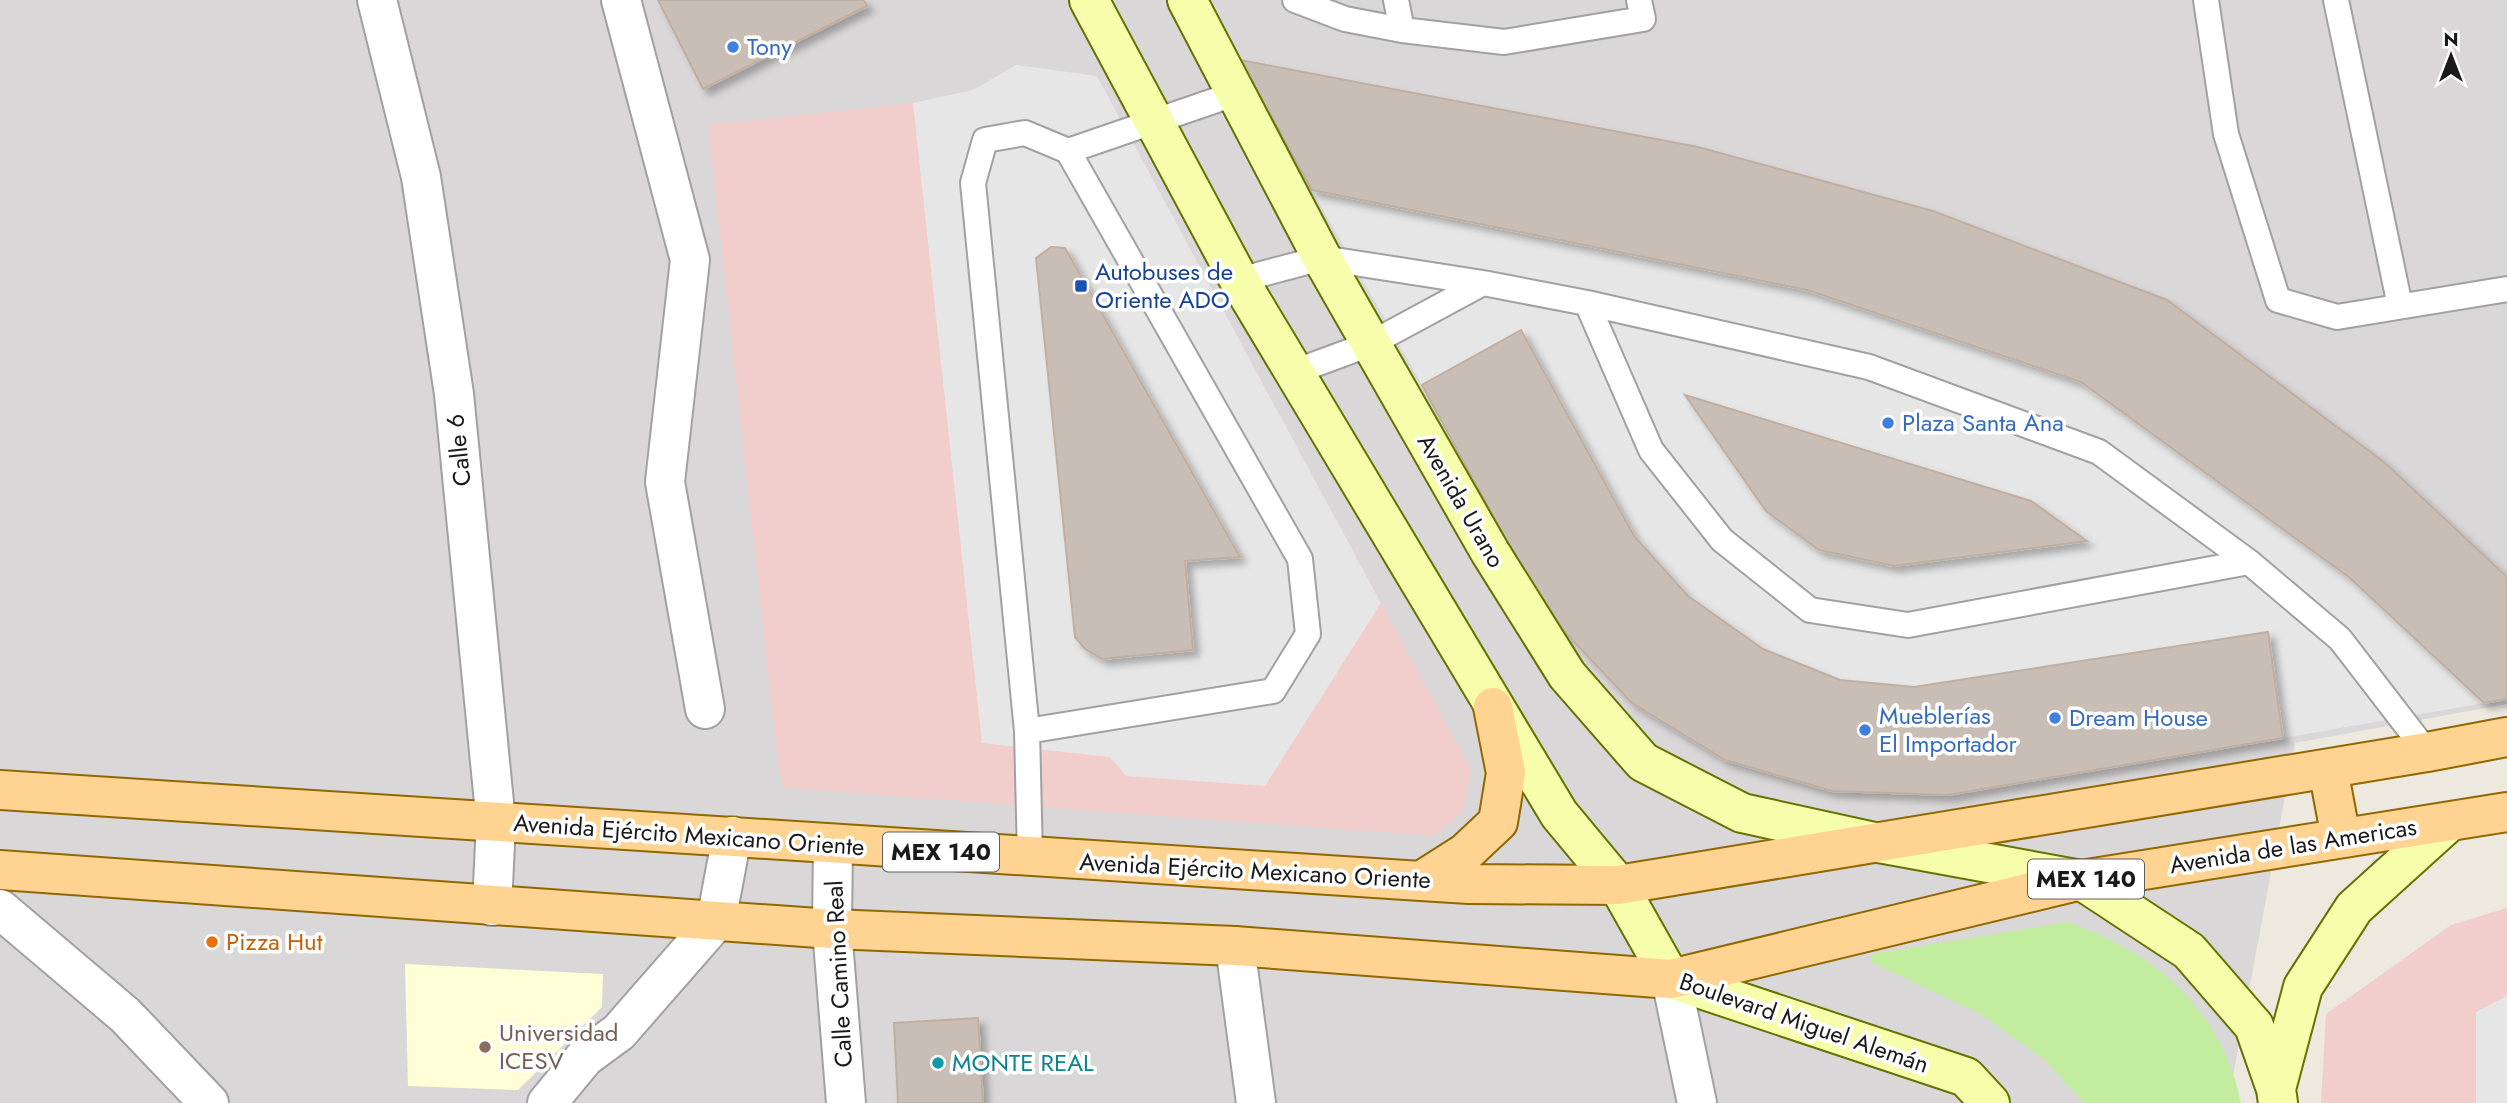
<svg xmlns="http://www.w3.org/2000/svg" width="2507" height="1103" font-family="Jost,sans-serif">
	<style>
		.residential { fill: #d9d7d7 }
		.commercial { fill: #f1cecb }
		.education { fill: #fdffd6 }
		.grass { fill: #c2ed9f }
		.parking { fill: #e6e6e6; fill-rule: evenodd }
		.building { fill: #c9beb5; stroke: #c0afa0; stroke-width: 2; filter: url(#shadow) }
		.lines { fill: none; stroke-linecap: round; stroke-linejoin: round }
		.service-casing { stroke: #a1a1a1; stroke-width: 28 }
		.minor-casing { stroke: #a1a1a1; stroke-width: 42 }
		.tertiary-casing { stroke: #a1a1a1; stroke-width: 42 }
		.secondary-casing { stroke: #627300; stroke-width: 42 }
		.primary-casing { stroke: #916700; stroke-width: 42 }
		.service { stroke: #fff; stroke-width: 24 }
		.minor { stroke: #fff; stroke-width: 38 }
		.tertiary { stroke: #fff; stroke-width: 38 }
		.secondary { stroke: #f6feac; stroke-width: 38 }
		.primary { stroke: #ffd492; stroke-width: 38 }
		.shop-dot { fill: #3f7fe0; stroke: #fff; stroke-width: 2.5 }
		.transit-dot { fill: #1a4fb4; stroke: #fff; stroke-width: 2.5 }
		.food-dot { fill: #e8710a; stroke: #fff; stroke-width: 2.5 }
		.education-dot { fill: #8d6e63; stroke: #fff; stroke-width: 2.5 }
		.culture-dot { fill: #0f9aa8; stroke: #fff; stroke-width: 2.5 }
		.labels { text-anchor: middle; stroke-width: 7; stroke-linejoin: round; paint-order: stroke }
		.shield { fill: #fff; stroke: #5f5f5f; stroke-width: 2 }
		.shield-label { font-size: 23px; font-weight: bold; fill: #1a1a1a }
		.shop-label { font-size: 24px; fill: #366cbe; stroke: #fff; text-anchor: start }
		.transit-label { font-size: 24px; fill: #164399; stroke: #fff; text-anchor: start }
		.street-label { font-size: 24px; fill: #1a1a1a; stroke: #fff }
		.food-label { font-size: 24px; fill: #c56008; stroke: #fff; text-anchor: start }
		.education-label { font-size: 24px; fill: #785e54; stroke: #fff; text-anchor: start }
		.culture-label { font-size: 24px; fill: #0d838f; stroke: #fff; text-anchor: start }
	</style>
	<defs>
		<filter id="shadow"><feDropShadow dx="6" dy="6" stdDeviation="3.5" flood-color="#0004"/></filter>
	</defs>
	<rect width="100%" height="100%" fill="#ede9df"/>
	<path class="residential" d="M0 0H2507V704L2295 743 2228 1103H0Z"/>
	<path class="commercial" d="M1016 65 1097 76 1471 770 1463 811 1434 836 784 788 778 765 708 125 913 103 973 90Z
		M2507 908V1103H2321L2326 1014 2451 925Z"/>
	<path class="education" d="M405 964 603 974 602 1007 518 1090 408 1086Z"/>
	<path class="grass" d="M2067 922C2154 952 2222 1009 2241 1103H2084L2045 1060 1981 1014 1872 963V954Z"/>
	<path class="parking" d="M1016 65 1097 76 1381 603 1265 786 1126 776 1110 757 982 743 913 103 973 90ZM1051 247 1065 248 1240 556 1185 561 1193 650 1102 659 1086 649 1076 637 1036 258Z
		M1312 190 1807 290 2081 382 2350 578 2484 703 2283 738 2268 632 1914 687 1840 680 1763 649 1688 596 1634 536 1521 330 1422 385ZM1686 396 2031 501 2086 541 1894 566 1819 550Z
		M2507 996V1103H2476V1012Z"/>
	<path class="building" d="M658 0H864L867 6 703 89Z
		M1240 60 1698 147 1933 211 2167 300 2384 462 2507 577V699L2484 703 2350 578 2081 382 1807 290 1312 190Z
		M1051 247 1065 248 1240 557 1185 561 1193 650 1102 659 1085 649 1075 637 1036 258Z
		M1521 330 1634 536 1688 596 1763 649 1840 680 1914 687 2268 632 2283 738 1948 795 1832 791 1725 760 1632 703 1544 610 1422 385Z
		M1685 395 2031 501 2087 541 1894 566 1819 550 1766 511Z
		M978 1018 983 1103H898L894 1023Z"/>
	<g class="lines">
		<g class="service-casing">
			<path id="service" d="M1295 0 1345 19 1402 30 1504 42 1643 19 1639 0
				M1396 0 1402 30
				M2206 0 2226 134 2278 300 2337 317 2507 289
				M2336 0 2400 306
				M1068 151 1237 93
				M1239 280 1322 258 1483 283 1587 303 1869 367 2099 452 2249 562 2340 639 2427 752
				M1587 303 1651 450 1722 540 1810 610 1908 625 2249 562
				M1294 372 1370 344 1483 283
				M1027 731 1273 691 1308 634 1300 559 1068 151 1025 133 985 140 973 183 1027 731 1030 858"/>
		</g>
		<g class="minor-casing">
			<path id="minor" d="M377 0 421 177 454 394 496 823 492 906
				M621 0 690 260 665 482 705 709
				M833 844 832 929 846 1103
				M0 909 125 1015 209 1103
				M1235 946 1256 1103
				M547 1103 585 1057 619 1032 716 921 732 836"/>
		</g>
		<g class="tertiary-casing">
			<path id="tertiary" d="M1671 979 1697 1103"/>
		</g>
		<g class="secondary-casing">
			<path id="secondary" d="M1089 0 1239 280 1559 814 1618 885 1671 979 1966 1077 1990 1103
				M1187 0 1322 258 1490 552 1567 675 1643 762 1742 813 1879 843 2081 880 2189 951 2254 1026 2276 1089 2278 1103
				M2276 1089 2303 987 2354 908 2449 822"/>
		</g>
		<g class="primary-casing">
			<path id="primary" d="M2328 769 2341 838
				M0 790 1421 881 1469 884 1618 885 2427 752 2507 737
				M0 870 832 929 1235 946 1671 979 2081 880 2507 812
				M1421 881 1465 853 1498 822 1506 773 1493 707"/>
		</g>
		<use href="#service" class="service"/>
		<use href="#minor" class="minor"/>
		<use href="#tertiary" class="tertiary"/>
		<use href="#secondary" class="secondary"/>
		<use href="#primary" class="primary"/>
	</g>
	<g class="shop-dot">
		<circle cx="733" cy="47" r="7"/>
		<circle cx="1888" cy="423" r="7"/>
		<circle cx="2055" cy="718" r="7"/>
		<circle cx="1865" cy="730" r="7"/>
	</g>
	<rect class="transit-dot" x="1074" y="279" width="14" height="14" rx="3.5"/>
	<circle class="food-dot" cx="212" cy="942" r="7"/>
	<circle class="education-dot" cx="485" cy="1047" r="7"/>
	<circle class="culture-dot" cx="938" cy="1063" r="7"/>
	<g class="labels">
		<g class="shield">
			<rect x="883" y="832.5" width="116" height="39" rx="5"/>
			<rect x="2028" y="859.5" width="116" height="39" rx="5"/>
		</g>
		<g class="shield-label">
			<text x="941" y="860">MEX 140</text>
			<text x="2086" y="887">MEX 140</text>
		</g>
		<g class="shop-label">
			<text x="747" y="55">Tony</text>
			<text x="1902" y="431">Plaza Santa Ana</text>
			<text x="1879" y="724">Mueblerías<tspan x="1879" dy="28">El Importador</tspan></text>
			<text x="2069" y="726">Dream House</text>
		</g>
		<g class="transit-label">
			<text x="1095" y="280">Autobuses de<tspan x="1095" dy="28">Oriente ADO</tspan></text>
		</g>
		<g class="street-label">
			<text transform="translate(459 450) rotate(-96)" y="8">Calle 6</text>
			<text transform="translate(1461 501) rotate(60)" y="8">Avenida Urano</text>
			<text transform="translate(689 835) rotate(4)" y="8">Avenida Ejército Mexicano Oriente</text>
			<text transform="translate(2293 846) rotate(-9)" y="8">Avenida de las Americas</text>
			<text transform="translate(1255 871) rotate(3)" y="8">Avenida Ejército Mexicano Oriente</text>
			<text transform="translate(839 974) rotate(-93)" y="8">Calle Camino Real</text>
			<text transform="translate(1804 1023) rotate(19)" y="8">Boulevard Miguel Alemán</text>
		</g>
		<g class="food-label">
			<text x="226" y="950">Pizza Hut</text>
		</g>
		<g class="education-label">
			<text x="499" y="1041">Universidad<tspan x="499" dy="28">ICESV</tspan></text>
		</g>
		<g class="culture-label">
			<text x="952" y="1071">MONTE REAL</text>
		</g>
	</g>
	<g transform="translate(2451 56)" stroke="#ffffff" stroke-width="5" paint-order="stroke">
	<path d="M0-5L12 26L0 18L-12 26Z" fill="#1a1a1a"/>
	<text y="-10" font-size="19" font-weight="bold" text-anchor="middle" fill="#1a1a1a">N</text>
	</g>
</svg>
